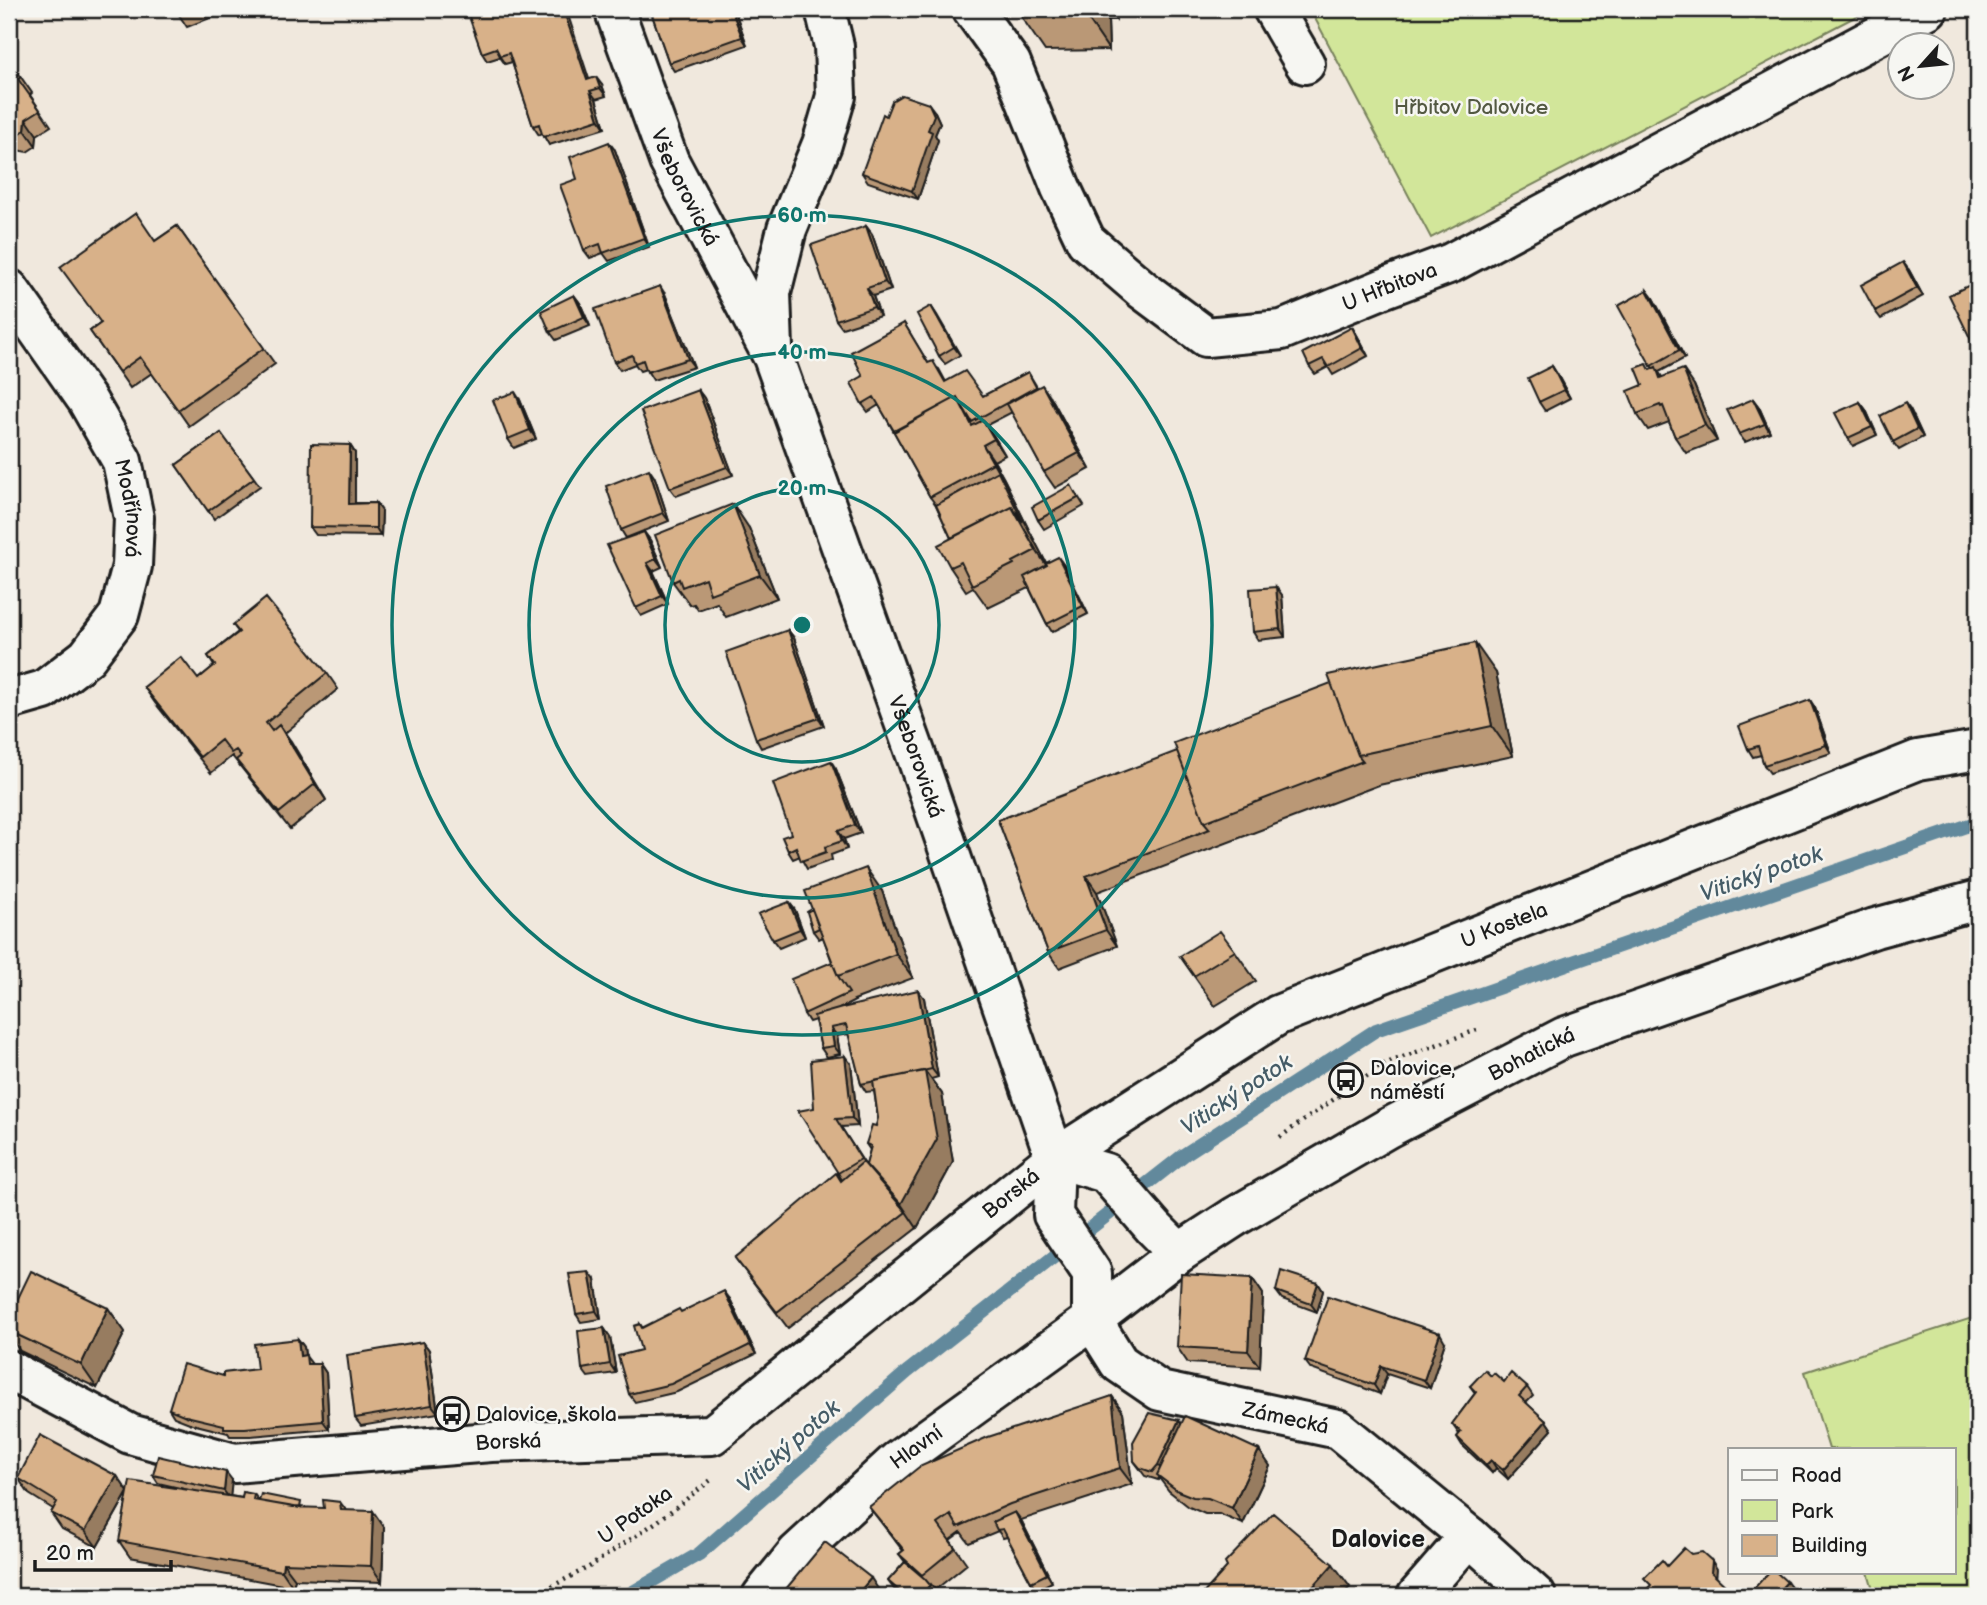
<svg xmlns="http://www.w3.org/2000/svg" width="1987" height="1605" font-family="'Balsamiq Sans',sans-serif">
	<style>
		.green { fill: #d2e69a; stroke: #77815b; stroke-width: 2 }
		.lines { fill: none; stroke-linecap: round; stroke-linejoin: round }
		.stream { stroke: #62899c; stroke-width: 14 }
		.minor-casing { stroke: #1c1c1c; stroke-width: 44 }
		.tertiary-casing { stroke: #1c1c1c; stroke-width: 44 }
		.path { stroke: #1c1c1c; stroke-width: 4.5; stroke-dasharray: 2 5; stroke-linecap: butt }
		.minor { stroke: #f6f6f2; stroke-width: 38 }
		.tertiary { stroke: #f6f6f2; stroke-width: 38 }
		.wall { fill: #ba9876; stroke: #1c1c1c; stroke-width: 2 }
		.shaded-wall { fill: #977c60; stroke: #1c1c1c; stroke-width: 2 }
		.building { fill: #d8b189; stroke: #1c1c1c; stroke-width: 2 }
		.ring { fill: none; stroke: #0f766e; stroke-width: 3.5 }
		.labels { text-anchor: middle; stroke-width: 5; stroke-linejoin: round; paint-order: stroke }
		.park-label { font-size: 21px; fill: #535942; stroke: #f6f6f2 }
		.street-label { font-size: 21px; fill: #1c1c1c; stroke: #f6f6f2 }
		.poi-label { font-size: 21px; fill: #1c1c1c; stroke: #f6f6f2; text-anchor: start }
		.water-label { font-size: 23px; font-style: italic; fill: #455c67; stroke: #f6f6f2 }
		.quarter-label { font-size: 24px; font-weight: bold; fill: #1c1c1c; stroke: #f6f6f2 }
		.centre { fill: #0f766e; stroke: #f6f6f2; stroke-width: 3.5 }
		.ring-label { font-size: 21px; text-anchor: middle; font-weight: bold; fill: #0f766e; stroke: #f6f6f2; stroke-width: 5; stroke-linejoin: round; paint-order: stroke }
	</style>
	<rect width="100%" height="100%" fill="#f0e8dd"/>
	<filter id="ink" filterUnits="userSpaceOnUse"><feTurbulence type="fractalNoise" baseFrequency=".0143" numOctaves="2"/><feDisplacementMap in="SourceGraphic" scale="14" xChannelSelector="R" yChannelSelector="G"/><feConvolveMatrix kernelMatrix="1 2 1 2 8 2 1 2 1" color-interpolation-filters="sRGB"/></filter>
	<g filter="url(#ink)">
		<path class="green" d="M1310 9H1870L1431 238Z
			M1978 1316V1596H1875L1868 1572H1954V1449H1829L1805 1372Z"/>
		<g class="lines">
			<path class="stream" d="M626 1596 699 1554 907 1372 1185 1154 1376 1030 1978 822"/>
			<g class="minor-casing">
				<g id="minor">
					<path id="s1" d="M614 9 669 161 773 357 916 755 1055 1158"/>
					<path id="s2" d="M972 9 1011 63 1061 188 1086 241 1143 290 1206 337 1282 330 1382 289 1451 263 1928 9"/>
					<path d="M1273 9 1305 64"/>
					<path id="s3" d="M9 289 87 400 122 461 134 518 132 566 119 615 87 657 44 690 9 700"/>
					<path d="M773 348 771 293 787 229 822 144 836 96 834 46 825 9"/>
					<path id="s4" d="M1092 1320 1119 1363 1160 1391 1338 1429 1469 1536 1536 1596"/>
					<path id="s5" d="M9 1370 130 1434 234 1463 491 1442 712 1435 1055 1158 1278 1015 1918 760 1978 750"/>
					<path d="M1417 1596 1469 1536"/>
				</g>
			</g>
			<g class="tertiary-casing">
				<g id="tertiary">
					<path d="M1092 1320V1273L1053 1215 1055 1158 1106 1173 1154 1228 1179 1253"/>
					<path id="s6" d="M762 1596 797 1553 897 1461 1092 1320 1179 1253 1236 1216 1388 1128 1564 1037 1875 928 1978 900"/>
				</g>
			</g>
			<path class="path" d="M1280 1137 1384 1064 1477 1030
				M533 1596 589 1567 658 1521 711 1480"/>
			<use href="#minor" class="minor"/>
			<use href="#tertiary" class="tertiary"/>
		</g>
		<path class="wall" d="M175 9H233L187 27Z
			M446 9H534L589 79 602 85 606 96 596 99 605 128 549 145 542 133 539 135 533 126 512 62 505 64 500 57 487 61 482 53 468 10 449 13Z
			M650 9H734L747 45 674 71 669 63Z
			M1016 9H1116V20H1108L1109 50 1045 51Z
			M9 60 32 93 30 95 51 126 37 135 36 146 27 152 17 150 9 156Z
			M935 112 940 123 935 135 938 140 918 199 868 182 862 173 886 116Z
			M615 150 649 247 609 261 603 253 590 258 584 250 577 179Z
			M177 226 275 364 189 426 152 373 130 388 90 331 101 323 155 241Z
			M866 226 872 234 891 290 873 296 880 316 842 328 836 320Z
			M1909 270 1923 296 1881 319 1875 311Z
			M1978 281V348L1977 349 1971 340Z
			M1647 290 1653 298 1685 358 1659 372 1662 377 1694 385 1717 441 1686 453 1675 437 1669 422 1648 430 1637 414 1643 385 1651 369 1653 368 1651 366Z
			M665 294 694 367 653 380 646 369 640 371 635 364 620 370 614 362Z
			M574 295 580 303 590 326 556 340 550 332Z
			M931 306 960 355 945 364 939 356Z
			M904 323 928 363 939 369 946 382 983 396 1028 372 1037 387 1053 401 1090 469 1055 488 1044 472 1012 412 987 425 1005 455 994 461 1004 479 1029 530 1046 563 1064 565 1088 614 1052 632 1047 624 1029 588 988 608 973 587 966 591 950 567 951 538 936 505 930 497 879 405 868 412 862 404 863 376Z
			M1352 327 1357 335 1368 356 1333 375 1328 367 1315 374 1309 366Z
			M1552 366 1557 374 1570 398 1545 411 1539 402Z
			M698 390 704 398 733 475 676 496 670 488Z
			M1753 399 1759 407 1770 432 1745 442 1739 434Z
			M520 400 536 439 514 448 508 439Z
			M1860 402 1866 410 1877 435 1853 446 1848 438Z
			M1911 411 1923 437 1899 450 1893 442Z
			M221 433 260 486 214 519 176 465Z
			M350 445 355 453V503H376L382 511 381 536 316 535 310 527Z
			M655 478 669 521 626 538 621 530Z
			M1076 493 1084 506 1044 529 1038 520Z
			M749 528 777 598 726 617 717 603 698 610 694 604 690 605 673 582Z
			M644 532 650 540 662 567 653 571 668 604 641 616 636 608Z
			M1276 587 1282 595 1285 637 1258 640 1253 632Z
			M233 625 327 673 338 689 285 733 326 800 290 829 232 756 211 773 155 703 144 687 198 679 214 666 208 656 238 632Z
			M788 630 794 638 824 726 761 748 756 739Z
			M1496 673 1513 756 1379 785 1097 892 1117 946 1059 968 1048 952 998 820Z
			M1810 700 1815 708 1831 753 1770 773 1764 765 1761 755 1753 757 1748 749Z
			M836 769 861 833 844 839 847 849 831 855 832 860 807 869 800 856 793 859 788 851 791 834Z
			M882 891 913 978 854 1000 855 1001 839 1009 924 998 938 1077 931 1079 942 1094 953 1162 917 1228 788 1328 735 1258 842 1180 838 1173 814 1108 851 1064 858 1126 841 1127 866 1166 870 1150 866 1144 876 1126 878 1118 874 1091 866 1092 861 1084 849 1034 837 1036 840 1054 827 1057 821 1048 815 1020 809 1022 804 1014 832 962 823 937 819 939 813 931Z
			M789 902 795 910 805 937 779 948 773 940Z
			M1235 951 1256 981 1215 1006 1180 956Z
			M1252 1278 1263 1294 1260 1367 1188 1363 1177 1347Z
			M595 1280 601 1319 581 1322 576 1314Z
			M1318 1283 1323 1291 1317 1312 1282 1299 1276 1291Z
			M730 1299 756 1354 677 1392 635 1402 629 1394 641 1350 640 1324 643 1328 681 1312Z
			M108 1308 125 1332 97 1388 20 1351 9 1336V1317Z
			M604 1328 610 1337 616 1373 588 1377 582 1369Z
			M298 1339 304 1347 305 1355 312 1364H320L326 1373 329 1429 251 1436H230L228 1433 192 1424 174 1417 169 1409 223 1376 257 1369Z
			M423 1342 429 1350 438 1413 361 1426 355 1418Z
			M1445 1342 1430 1388 1387 1374 1380 1394 1311 1369 1305 1361Z
			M1491 1376 1504 1382 1527 1387 1533 1396 1526 1403 1546 1421 1552 1430 1508 1479 1496 1468 1492 1473 1462 1445 1457 1437 1459 1434 1452 1424 1475 1393 1470 1386Z
			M1112 1396 1123 1412 1132 1484 1021 1520 1052 1582 1036 1590 1031 1582 1007 1537 1003 1538 998 1531 969 1543 961 1532 950 1540 967 1564 935 1590 937 1592 933 1596H902L894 1589 888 1581 905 1562 899 1554 903 1551 869 1507Z
			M1181 1424 1259 1450 1270 1466 1243 1524 1219 1514H1205L1189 1507 1169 1491 1159 1478 1158 1480 1145 1476 1134 1461Z
			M153 1475 232 1480 230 1496 242 1498 254 1494 259 1501 306 1508H324L340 1502 346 1510 384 1527 382 1582 295 1579 293 1587 130 1557 119 1541 193 1491 158 1483Z
			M117 1476 128 1492 97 1547 62 1529 51 1513 53 1509 29 1494 18 1478Z"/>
		<path class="shaded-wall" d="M563 9H566L592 88 587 80Z
			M731 9H734L747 45 742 37Z
			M1081 9H1100L1108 20 1109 50Z
			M1108 9H1116V20Z
			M596 77 602 85 606 96 600 88Z
			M590 91 596 99 605 128 599 119Z
			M929 104 935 112 940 123 935 135 938 140 918 199 912 191 928 130Z
			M26 119 37 135 36 146 25 130Z
			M609 142 615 150 649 247 644 238Z
			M866 226 872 234 891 290 885 282Z
			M1903 262 1909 270 1923 296 1917 288Z
			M660 286 665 294 694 367 688 359Z
			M867 288 873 296 880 316 874 307Z
			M1647 290 1653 298 1685 358 1679 350Z
			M574 295 580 303 590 326 584 317Z
			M931 306 937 315 960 355 954 347Z
			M1352 327 1357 335 1368 356 1362 348Z
			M1552 366 1557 374 1570 398 1564 390Z
			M1683 369 1694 385 1717 441 1705 425Z
			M1042 385 1053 401 1090 469 1079 453Z
			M698 390 704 398 733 475 727 467Z
			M515 392 520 400 536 439 530 430Z
			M1753 399 1759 407 1770 432 1765 424Z
			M1860 402 1866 410 1877 435 1872 427Z
			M1905 403 1911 411 1923 437 1917 429Z
			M983 420 994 436 1005 455 994 439Z
			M350 445 355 453V512L349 504Z
			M983 445 994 461 1004 479 1029 530 1052 574 1036 550 1012 507 998 471Z
			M649 469 655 478 669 521 663 513Z
			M376 503 382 511 381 536 376 528Z
			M733 504 749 528 777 598 760 575Z
			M644 532 650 540 662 567 656 559Z
			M1058 557 1064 565 1088 614 1083 606Z
			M647 563 653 571 668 604 662 596Z
			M1276 587 1282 595 1285 637 1280 629Z
			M788 630 794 638 824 726 819 718Z
			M1475 643 1496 673 1513 756 1492 726Z
			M1810 700 1815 708 1831 753 1826 745Z
			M279 725 291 741 326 800 315 784Z
			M831 761 836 769 861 833 855 825Z
			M838 831 844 839 847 849 842 841Z
			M866 868 882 891 913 978 896 954Z
			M1086 876 1097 892 1117 946 1106 930Z
			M789 902 795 910 805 937 800 929Z
			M918 990 924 998 938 1077 932 1069Z
			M831 1028 837 1036 840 1054 834 1046Z
			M845 1056 851 1064 858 1126 852 1118Z
			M925 1071 942 1094 953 1162 917 1228 901 1204Z
			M589 1272 595 1280 601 1319 596 1311Z
			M1252 1278 1263 1294 1260 1367 1248 1351Z
			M1318 1283 1323 1291 1317 1312 1311 1304Z
			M724 1291 730 1299 756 1354 750 1345Z
			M108 1308 125 1332 97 1388 81 1365Z
			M604 1328 610 1337 616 1373 610 1364Z
			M1440 1333 1445 1342 1430 1388 1424 1380Z
			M298 1339 304 1347 306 1364 300 1356Z
			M423 1342 429 1350 438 1413 432 1405Z
			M320 1364 326 1373 329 1429 323 1421Z
			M1381 1366 1387 1374 1380 1394 1374 1385Z
			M1112 1396 1123 1412 1132 1484 1120 1468Z
			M1179 1420 1184 1429 1164 1474 1158 1465Z
			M1546 1421 1552 1430 1508 1479 1503 1470Z
			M1259 1450 1270 1466 1243 1524 1232 1508Z
			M1491 1460 1496 1468 1492 1473 1486 1465Z
			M226 1472 232 1480 230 1499 224 1491Z
			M117 1476 128 1492 97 1547 85 1531Z
			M373 1511 384 1527 382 1582 371 1566Z
			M1015 1512 1021 1520 1052 1582 1047 1574Z
			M1712 1561 1717 1569 1716 1580 1711 1572Z
			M283 1563 295 1579 293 1587 282 1571Z
			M1333 1564 1350 1587 1342 1596H1305Z
			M871 1578 882 1595 881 1596H856Z
			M1787 1582 1793 1590 1787 1596H1774Z
			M931 1584 937 1592 933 1596H920Z"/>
		<path class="building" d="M472 9H532L533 10 537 9H563L587 80 596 77 600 88 590 91 599 119 543 137 539 124 533 126 509 53 500 56 496 48 482 53 467 11Z
			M650 9H731L742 37 669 63Z
			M1017 9H1081L1017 10Z
			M9 60 21 77 18 79 40 110 26 119 25 130 16 136 9 134Z
			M902 95 929 104 934 115 928 130 932 132 912 191 862 173 883 114 886 116 892 101Z
			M609 142 644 238 603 253 600 244 584 250 560 185 577 179 570 157Z
			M136 213 155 241 177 226 264 348 178 410 140 357 119 372 90 331 101 323 60 267Z
			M866 226 885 282 867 288 874 307 836 320 811 245Z
			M1903 262 1917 288 1875 311 1861 285Z
			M1978 281V337L1971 340 1949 295Z
			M660 286 688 359 647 372 643 360 635 363 632 355 614 362 595 309Z
			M1647 290 1679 350 1651 366 1618 306Z
			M574 295 584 317 550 332 541 311Z
			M931 306 954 347 939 356 917 314Z
			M904 323 928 363 933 361 945 382 965 371 983 396 1028 372 1036 387 972 422 957 397 894 431 874 397 862 404 851 383 863 376 851 352Z
			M1352 327 1362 348 1328 367 1323 359 1309 366 1303 353Z
			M1647 364 1650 370 1656 367 1660 378 1683 369 1705 425 1675 437 1663 406 1661 407 1660 405 1637 414 1628 391 1643 385 1636 368Z
			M1552 366 1564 390 1539 402 1528 378Z
			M1042 385 1079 453 1044 472 1007 404Z
			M698 390 727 467 670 488 641 411Z
			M515 392 530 430 508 439 493 400Z
			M957 397 972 426 983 420 994 439 983 445 993 463 930 497 894 432Z
			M1753 399 1765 424 1739 434 1727 410Z
			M1860 402 1872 427 1848 438 1835 413Z
			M1905 403 1917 429 1893 442 1880 416Z
			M221 433 254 478 208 511 176 465Z
			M311 444 350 445 349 504 376 503V528L310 527Z
			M649 469 663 513 621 530 606 486Z
			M998 471 1023 522 1012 507 951 538 936 505Z
			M1071 485 1078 498 1038 520 1032 507Z
			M733 504 760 575 710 594 705 578 682 587 679 579 673 582 655 535Z
			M1012 507 1036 550 1013 562 1014 564 972 585 961 562 950 567 938 545Z
			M644 532 656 559 647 563 662 596 636 608 607 545Z
			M1058 557 1083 606 1047 624 1024 577 1047 565 1046 563Z
			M1276 587 1280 629 1253 632 1250 589Z
			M266 598 327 673 266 723 272 731 279 725 315 784 279 813 236 760 241 756 236 750 231 753 221 740 200 757 144 687 181 657 198 679 215 665 208 656 239 632 233 625Z
			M788 630 819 718 756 739 726 652Z
			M1475 643 1492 726 1358 755 1328 675Z
			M1331 683 1358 755 1363 761 1204 822 1174 743Z
			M1810 700 1826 745 1764 765 1758 746 1748 749 1739 726Z
			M1177 751 1204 822 1210 829 1086 876 1106 930 1048 952 998 820Z
			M831 761 855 825 838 831 842 841 825 847 826 852 801 861 796 847 788 851 782 837 791 834 773 783Z
			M866 868 896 954 838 976 805 891Z
			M789 902 800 929 773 940 758 914Z
			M812 909 819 928 813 931 807 912Z
			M1220 931 1235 951 1194 976 1180 956Z
			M832 962 838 976 849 993 804 1014 791 979Z
			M1978 979V1004L1971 982Z
			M918 990 932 1069 861 1084 846 1025 831 1028 834 1046 821 1048 814 1016 842 1008Z
			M845 1056 852 1118 836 1119 861 1159 838 1173 798 1111 814 1108 811 1060Z
			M925 1071 937 1139 901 1204 866 1165 871 1146 866 1144 872 1125 876 1126 878 1118 873 1081Z
			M863 1162 906 1212 777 1312 735 1258 836 1173 841 1181Z
			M31 1271 108 1308 81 1365 9 1331V1317Z
			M1281 1271 1318 1283 1311 1304 1276 1291Z
			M589 1272 596 1311 576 1314 569 1274Z
			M1181 1274 1252 1278 1248 1351 1177 1347Z
			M724 1291 750 1345 671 1384 629 1394 618 1356 641 1350 634 1326 640 1324 642 1328 679 1309 681 1312Z
			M1328 1296 1440 1333 1424 1380 1381 1366 1374 1385 1305 1361Z
			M604 1328 610 1364 582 1369 578 1331Z
			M298 1339 300 1356 306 1355 307 1364H320L323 1421 245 1428H224V1425L186 1416 169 1409 183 1364 223 1376V1373L257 1369 254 1344Z
			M423 1342 432 1405 355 1418 347 1355Z
			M1485 1370 1491 1376 1494 1373 1504 1382 1511 1373 1527 1387 1519 1396 1546 1421 1503 1470 1491 1460 1486 1465 1457 1437 1461 1432 1452 1424 1476 1392 1470 1386Z
			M1112 1396 1120 1468 1010 1504 958 1527 951 1515 938 1524 955 1548 922 1575 899 1554 904 1550 869 1507 919 1467 988 1437Z
			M1149 1413 1179 1420 1158 1465 1152 1472 1140 1468 1134 1461 1133 1442Z
			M1185 1416 1259 1450 1232 1508 1208 1498 1193 1497 1178 1491 1157 1475Z
			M40 1435 117 1476 85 1531 51 1513 57 1502 18 1478Z
			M158 1456 226 1472 224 1491 153 1475Z
			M130 1481 242 1498 243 1492 254 1494 253 1500 293 1507 324 1508 323 1500 340 1502 341 1510 373 1511 371 1566 283 1563 282 1571 119 1541Z
			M261 1494 301 1502 300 1508 259 1501Z
			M1015 1512 1047 1574 1031 1582 1003 1529 997 1530 993 1522Z
			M1273 1513 1333 1564 1305 1596H1201L1227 1567 1225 1563Z
			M825 1542 871 1578 856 1596H780Z
			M1684 1548 1691 1554 1702 1552 1712 1561 1711 1572 1728 1588 1721 1596H1640L1651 1585 1644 1578 1662 1560 1667 1566Z
			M905 1562 925 1579 930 1585 920 1596H905L888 1581Z
			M1769 1572H1776L1787 1582 1774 1596H1747Z
			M1729 1586 1740 1596H1721Z
			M1452 1590 1459 1596H1446Z"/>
	</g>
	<g class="ring">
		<circle cx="802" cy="625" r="137"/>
		<circle cx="802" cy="625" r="273"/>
		<circle cx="802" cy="625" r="410"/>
	</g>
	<defs>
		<g id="bus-ring" transform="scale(1.75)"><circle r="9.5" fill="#f6f6f2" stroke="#1c1c1c" stroke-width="1.5"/><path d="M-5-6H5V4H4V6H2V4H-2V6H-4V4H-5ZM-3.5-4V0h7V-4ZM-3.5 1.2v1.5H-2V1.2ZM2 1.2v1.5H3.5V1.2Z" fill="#1c1c1c"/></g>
	</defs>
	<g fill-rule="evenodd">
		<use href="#bus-ring" x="1346" y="1080"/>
		<use href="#bus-ring" x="452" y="1414"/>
	</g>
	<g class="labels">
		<g class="park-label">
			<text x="1471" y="114">Hřbitov Dalovice</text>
		</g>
		<g class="street-label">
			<text dy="7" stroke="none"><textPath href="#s1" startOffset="192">Všeborovická</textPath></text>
			<text dy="7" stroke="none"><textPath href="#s2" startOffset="606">U Hřbitova</textPath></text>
			<text dy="7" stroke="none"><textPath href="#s3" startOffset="254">Modřínová</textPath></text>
			<text dy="7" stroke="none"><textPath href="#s1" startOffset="808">Všeborovická</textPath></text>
			<text dy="7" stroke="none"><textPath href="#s5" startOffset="1673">U Kostela</textPath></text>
			<text dy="7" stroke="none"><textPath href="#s6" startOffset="947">Bohatická</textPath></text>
			<text dy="7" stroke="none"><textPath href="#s5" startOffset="1108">Borská</textPath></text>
			<text dy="7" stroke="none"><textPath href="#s4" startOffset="229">Zámecká</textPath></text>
			<text dy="7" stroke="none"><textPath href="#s5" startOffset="520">Borská</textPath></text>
			<text dy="7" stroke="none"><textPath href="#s6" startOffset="215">Hlavní</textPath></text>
			<text transform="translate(635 1515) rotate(-35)" y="7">U Potoka</text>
		</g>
		<g class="poi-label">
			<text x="1370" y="1075">Dalovice,<tspan x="1370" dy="24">náměstí</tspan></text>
			<text x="476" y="1421">Dalovice, škola</text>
		</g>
		<g class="water-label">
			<text transform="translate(1761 873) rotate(-19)" y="8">Vitický potok</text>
			<text transform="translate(1236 1094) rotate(-33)" y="8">Vitický potok</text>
			<text transform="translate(788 1446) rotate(-41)" y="8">Vitický potok</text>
		</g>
		<g class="quarter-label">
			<text x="1378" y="1547">Dalovice</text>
		</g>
	</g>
	<circle cx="802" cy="625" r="10" class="centre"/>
	<g class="ring-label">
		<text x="802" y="222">60 m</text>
		<text x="802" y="359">40 m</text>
		<text x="802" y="495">20 m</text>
	</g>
	<rect width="1987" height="1605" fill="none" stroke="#f6f6f2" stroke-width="35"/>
	<rect x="18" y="18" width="1952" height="1570" fill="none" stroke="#1c1c1c" stroke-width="2.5" filter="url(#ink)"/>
	<rect x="1728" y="1448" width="228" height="126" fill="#f6f6f2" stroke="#9f9f9c" stroke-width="2"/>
	<rect x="1742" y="1470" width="35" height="10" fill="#f6f6f2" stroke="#9f9f9c" stroke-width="2"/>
	<text x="1791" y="1482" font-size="21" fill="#1c1c1c">Road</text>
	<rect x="1742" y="1500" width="35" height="21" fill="#d2e69a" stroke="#9f9f9c" stroke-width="2"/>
	<text x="1791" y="1518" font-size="21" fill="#1c1c1c">Park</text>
	<rect x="1742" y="1535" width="35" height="21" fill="#d8b189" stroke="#9f9f9c" stroke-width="2"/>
	<text x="1791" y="1552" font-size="21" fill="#1c1c1c">Building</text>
	<g transform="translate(1921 66) rotate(243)"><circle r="33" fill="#f6f6f2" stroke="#9f9f9c" stroke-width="2"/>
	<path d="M0-5L12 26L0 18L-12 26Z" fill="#1c1c1c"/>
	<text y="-10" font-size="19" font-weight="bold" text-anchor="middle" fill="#1c1c1c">N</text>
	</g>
	<path d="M35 1560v10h136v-10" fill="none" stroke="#1c1c1c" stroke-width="3.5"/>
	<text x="46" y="1560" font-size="21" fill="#1c1c1c" stroke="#f6f6f2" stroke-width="5" paint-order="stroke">20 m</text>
</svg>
